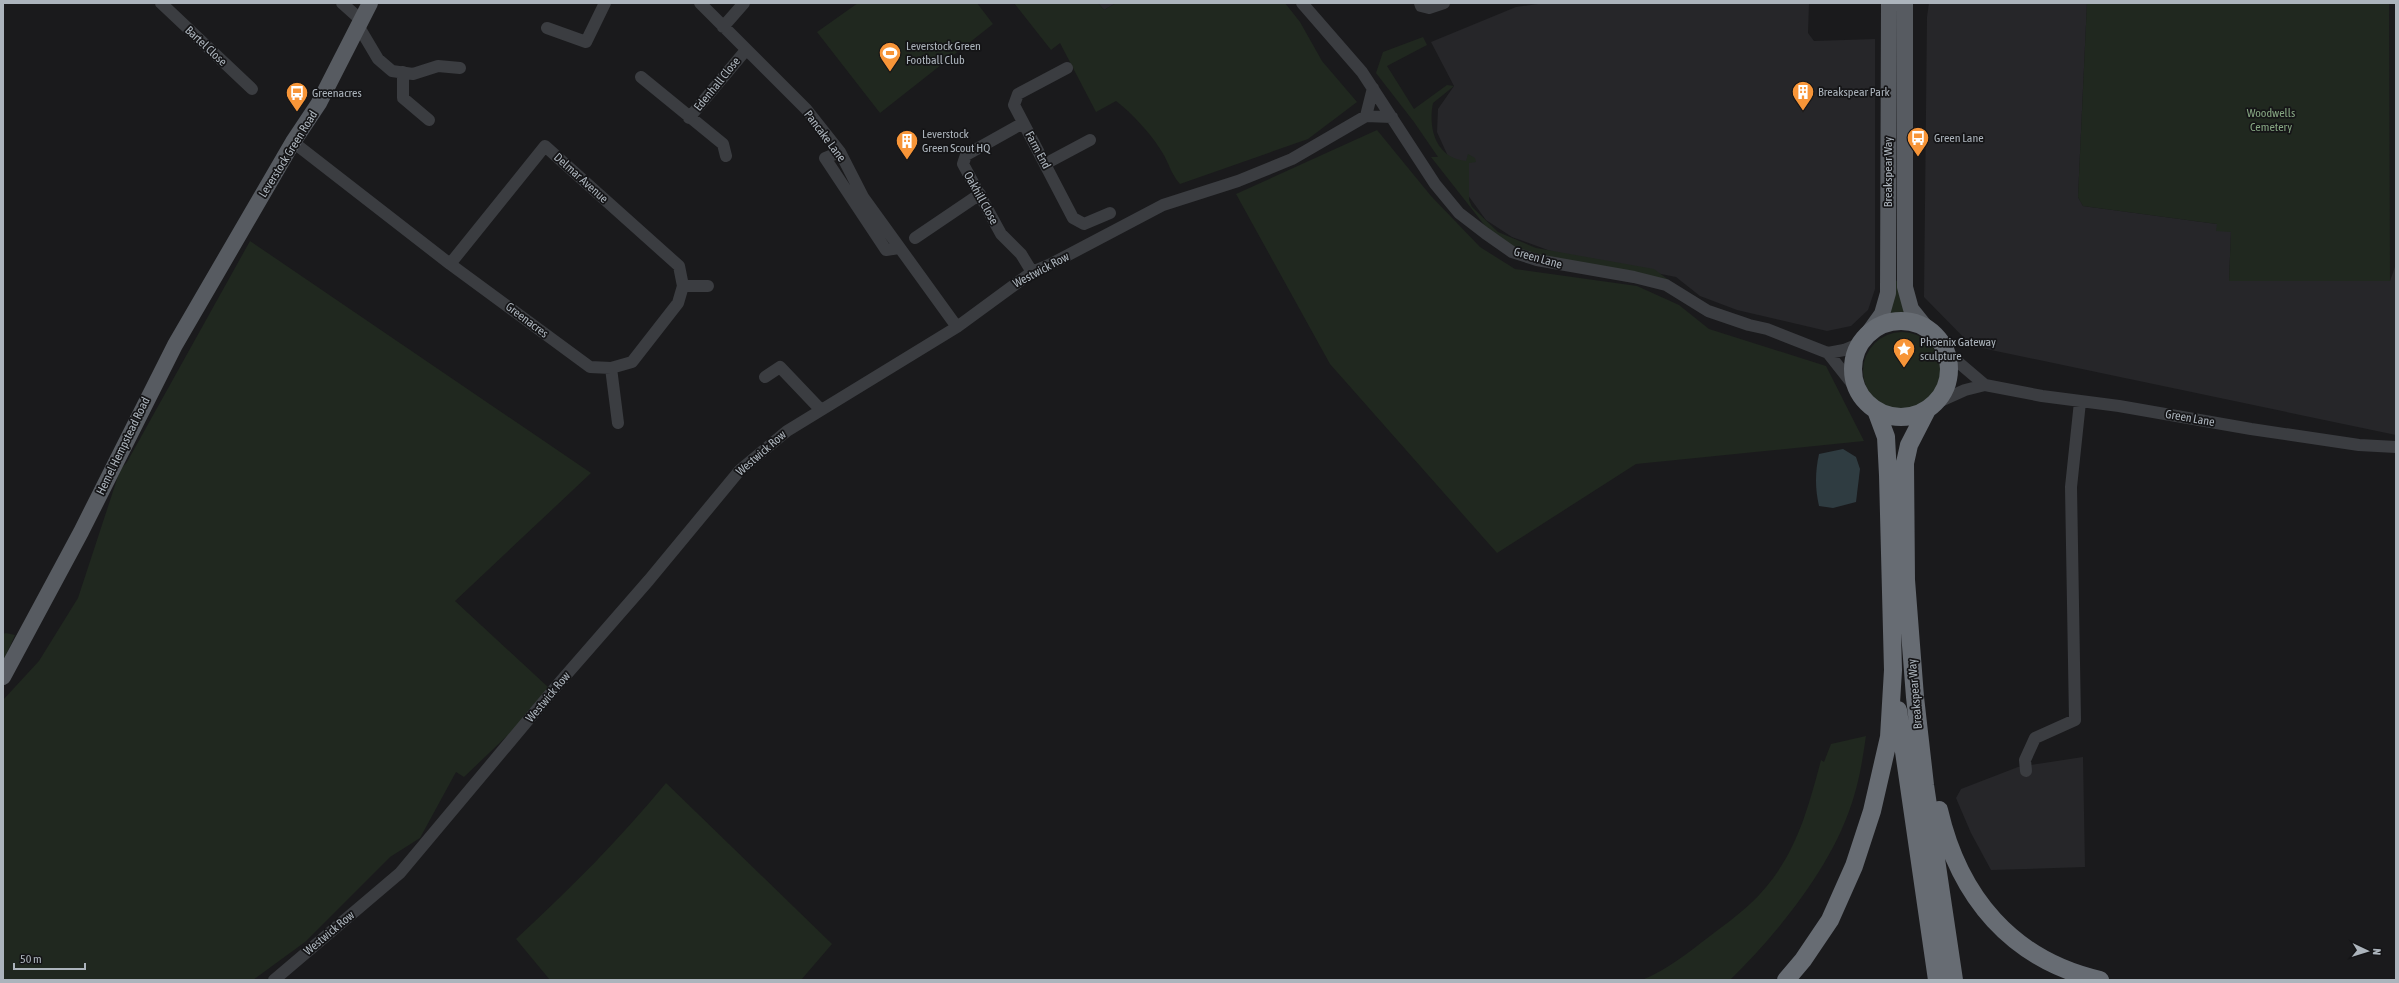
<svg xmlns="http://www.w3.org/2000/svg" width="2399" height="983" font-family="'Asap Condensed',sans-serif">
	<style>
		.built { fill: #262629 }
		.green { fill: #20281f }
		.water { fill: #2f3c41 }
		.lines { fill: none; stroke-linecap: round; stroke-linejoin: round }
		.minor { stroke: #3b3d41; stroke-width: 12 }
		.major { stroke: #575b61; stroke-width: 16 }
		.highway { stroke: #676c73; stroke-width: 18 }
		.labels { text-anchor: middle; stroke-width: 3.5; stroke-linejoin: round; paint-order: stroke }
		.street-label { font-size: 12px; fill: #acb4bc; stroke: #151517 }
		.poi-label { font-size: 12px; fill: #acb4bc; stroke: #151517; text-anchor: start }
		.park-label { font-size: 12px; fill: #87a783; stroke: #151517 }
	</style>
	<rect width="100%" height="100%" fill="#1a1a1c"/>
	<path class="built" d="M1098 3H1116L1104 10Z
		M1545 3H1809L1808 33 1814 41 1875 39V289L1868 310 1851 326 1827 331 1737 310 1700 296 1676 277 1556 253 1512 237 1486 220 1462 187 1437 132 1438 109 1454 86 1431 42 1516 7Z
		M1929 3H2087L2078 197 2083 206 2217 224 2231 232 2229 281H2390L2396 264V435L1972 346 1924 297 1927 17Z
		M2083 757 2085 867 1991 870 1971 833 1956 798 1961 789 2018 767Z"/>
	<path class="green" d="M858 3H977L993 24 880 113 817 32Z
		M1014 3H1098L1104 10 1116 3H1285L1300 22 1322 61 1357 102 1308 139 1180 184C1171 174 1169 163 1162 152 1153 136 1131 112 1116 101L1096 112 1060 43 1051 50Z
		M2087 3H2389L2390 281H2229L2231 232 2216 231 2217 224 2083 206 2078 197Z
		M1423 37 1427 45 1387 66 1414 109 1447 85 1454 86 1433 103C1428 127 1435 158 1466 161L1468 154 1475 158 1476 162 1469 163V200L1472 207 1498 232 1536 248 1654 269 1674 284 1552 262 1519 250 1493 236 1431 157H1438L1414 122 1376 73 1383 52Z
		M1377 130 1431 196 1480 247 1515 269 1637 286 1679 305 1709 329 1826 366 1864 441 1636 464 1497 553 1330 364 1236 194Z
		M250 241 591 473 455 601 549 688 534 710 464 777 456 772 420 838 390 857 305 942 253 980H3V700L39 661 78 598 120 470 127 462Z
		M1894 281H1901L1908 318 1889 319Z
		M1863 371a39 39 0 1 1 78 0a39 39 0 1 1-78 0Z
		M6 633 15 635 3 662V634Z
		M1866 736C1863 756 1860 777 1854 796 1835 863 1779 932 1730 980H1642C1668 969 1688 953 1710 936 1723 926 1737 916 1749 905 1793 864 1806 817 1821 760L1824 762 1831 744Z
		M666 783 832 944 801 980H550L516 939C569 890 620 839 666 783Z"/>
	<path class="water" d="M1843 449 1856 457 1860 469 1856 502 1833 508 1819 506C1815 489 1815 472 1819 454Z"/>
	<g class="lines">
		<path class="minor" d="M161 3 252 89
			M342 3 361 20
			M700 3 806 109 840 152 863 197 957 327
			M1302 3 1362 72 1435 184 1459 213 1485 233 1512 252 1537 260 1634 277 1666 285 1708 311 1749 325 1767 329 1828 353 1858 391
			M1420 3 1421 6 1429 8 1444 3
			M359 27 378 59 392 71 413 74 438 66 460 68
			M723 27 744 3
			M547 28 586 42 605 3
			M1067 68 1018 94 1014 105 1073 218 1084 224 1110 213
			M403 72V98L429 120
			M641 77 723 144 726 156
			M1366 116 1373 88
			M689 118 746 50
			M1023 123 966 155 963 164 1001 234 1021 254 1032 272
			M293 142 450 264 590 367 611 368 632 362 678 303 683 286 679 266 545 146 450 264
			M840 152 825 158 886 250 899 248
			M1045 164 1090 140
			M915 238 980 194
			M683 286H708
			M1945 351 1985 385
			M1828 353 1844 350 1861 343
			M611 368 618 423
			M765 377 780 367 820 409
			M1936 403 1965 390 1985 385 2042 396 2119 406 2251 429 2359 445 2396 447
			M2026 771 2025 760 2035 738 2075 720 2071 487 2080 402
			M274 980 400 873 560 682 649 580 740 470 787 431 957 327 1032 272 1051 264 1163 205 1238 181 1292 159 1366 116 1392 117"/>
		<path class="major" d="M1905 3V287L1911 309 1927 329
			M1867 335 1882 314 1888 293 1889 3
			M3 677 81 532 175 345 293 142 319 103 370 3"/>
		<path class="highway" d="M1853 369a48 48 0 1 1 96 0a48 48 0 1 1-96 0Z
			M1927 410 1909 445 1905 463 1906 580 1915 697 1925 785 1954 980
			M1898 710 1937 980
			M1939 810C1959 897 2012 960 2100 980
			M1786 980 1803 960 1830 920 1854 866 1872 811 1889 737 1893 670 1888 475 1886 437 1876 410"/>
	</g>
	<defs>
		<g id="stadium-pin" transform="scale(1.15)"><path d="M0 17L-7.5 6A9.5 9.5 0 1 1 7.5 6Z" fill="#f79538" stroke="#151517"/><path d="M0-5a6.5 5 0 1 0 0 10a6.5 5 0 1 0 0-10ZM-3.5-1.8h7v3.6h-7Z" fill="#fff"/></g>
		<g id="building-pin" transform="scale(1.15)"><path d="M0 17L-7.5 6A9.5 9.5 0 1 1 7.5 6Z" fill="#f79538" stroke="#151517"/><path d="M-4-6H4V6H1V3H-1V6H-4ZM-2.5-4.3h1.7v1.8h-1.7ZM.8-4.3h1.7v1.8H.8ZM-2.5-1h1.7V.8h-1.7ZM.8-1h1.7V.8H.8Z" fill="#fff"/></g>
		<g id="bus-pin" transform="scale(1.15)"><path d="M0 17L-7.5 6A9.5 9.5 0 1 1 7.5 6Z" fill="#f79538" stroke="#151517"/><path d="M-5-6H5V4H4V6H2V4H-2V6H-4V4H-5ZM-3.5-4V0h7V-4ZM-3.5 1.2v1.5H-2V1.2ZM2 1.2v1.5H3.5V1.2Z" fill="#fff"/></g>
		<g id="sight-pin" transform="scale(1.15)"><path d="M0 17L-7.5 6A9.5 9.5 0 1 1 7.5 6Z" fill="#f79538" stroke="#151517"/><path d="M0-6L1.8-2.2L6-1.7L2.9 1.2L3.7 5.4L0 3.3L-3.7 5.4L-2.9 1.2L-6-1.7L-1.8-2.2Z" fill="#fff"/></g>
	</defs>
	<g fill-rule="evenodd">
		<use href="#stadium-pin" x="890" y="53"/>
		<use href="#building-pin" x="1803" y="92"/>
		<use href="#bus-pin" x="297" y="93"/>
		<use href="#bus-pin" x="1918" y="138"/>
		<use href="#building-pin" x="907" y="141"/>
		<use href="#sight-pin" x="1904" y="349"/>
	</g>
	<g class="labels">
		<g class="street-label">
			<text transform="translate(206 46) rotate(43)" y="4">Bartel Close</text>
			<text transform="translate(717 84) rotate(-51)" y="4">Edenhall Close</text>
			<text transform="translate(825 136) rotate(53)" y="4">Pancake Lane</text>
			<text transform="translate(1038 150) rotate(62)" y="4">Farm End</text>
			<text transform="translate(288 154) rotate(-58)" y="4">Leverstock Green Road</text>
			<text transform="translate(1888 172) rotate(-90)" y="4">Breakspear Way</text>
			<text transform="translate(581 178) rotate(42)" y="4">Delmar Avenue</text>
			<text transform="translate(981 198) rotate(61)" y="4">Oakhill Close</text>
			<text transform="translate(1538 258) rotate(16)" y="4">Green Lane</text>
			<text transform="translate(1041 270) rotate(-28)" y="4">Westwick Row</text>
			<text transform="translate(527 320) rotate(37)" y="4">Greenacres</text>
			<text transform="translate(2190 418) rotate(10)" y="4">Green Lane</text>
			<text transform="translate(123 446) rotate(-64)" y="4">Hemel Hempstead Road</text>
			<text transform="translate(761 453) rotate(-41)" y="4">Westwick Row</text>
			<text transform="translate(1915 694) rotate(-95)" y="4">Breakspear Way</text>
			<text transform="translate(548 697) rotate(-50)" y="4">Westwick Row</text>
			<text transform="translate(329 933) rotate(-40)" y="4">Westwick Row</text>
		</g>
		<g class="poi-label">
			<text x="906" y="50">Leverstock Green<tspan x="906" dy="14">Football Club</tspan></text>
			<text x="1818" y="96">Breakspear Park</text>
			<text x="312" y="97">Greenacres</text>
			<text x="922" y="138">Leverstock<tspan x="922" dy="14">Green Scout HQ</tspan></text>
			<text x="1934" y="142">Green Lane</text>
			<text x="1920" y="346">Phoenix Gateway<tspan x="1920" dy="14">sculpture</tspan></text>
		</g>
		<g class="park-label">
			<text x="2271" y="117">Woodwells<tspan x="2271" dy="14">Cemetery</tspan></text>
		</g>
	</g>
	<rect width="2399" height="983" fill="none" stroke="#acb4bc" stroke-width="8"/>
	<g transform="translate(2367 951) rotate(94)" stroke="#151517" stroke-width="3" paint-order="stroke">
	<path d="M0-3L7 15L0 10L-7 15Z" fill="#acb4bc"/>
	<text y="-6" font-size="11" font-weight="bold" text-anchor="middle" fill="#acb4bc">N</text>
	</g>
	<path d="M14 963v6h71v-6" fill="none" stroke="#acb4bc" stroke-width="2"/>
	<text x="20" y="963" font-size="12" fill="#acb4bc" stroke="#151517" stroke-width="3" paint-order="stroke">50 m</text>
</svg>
